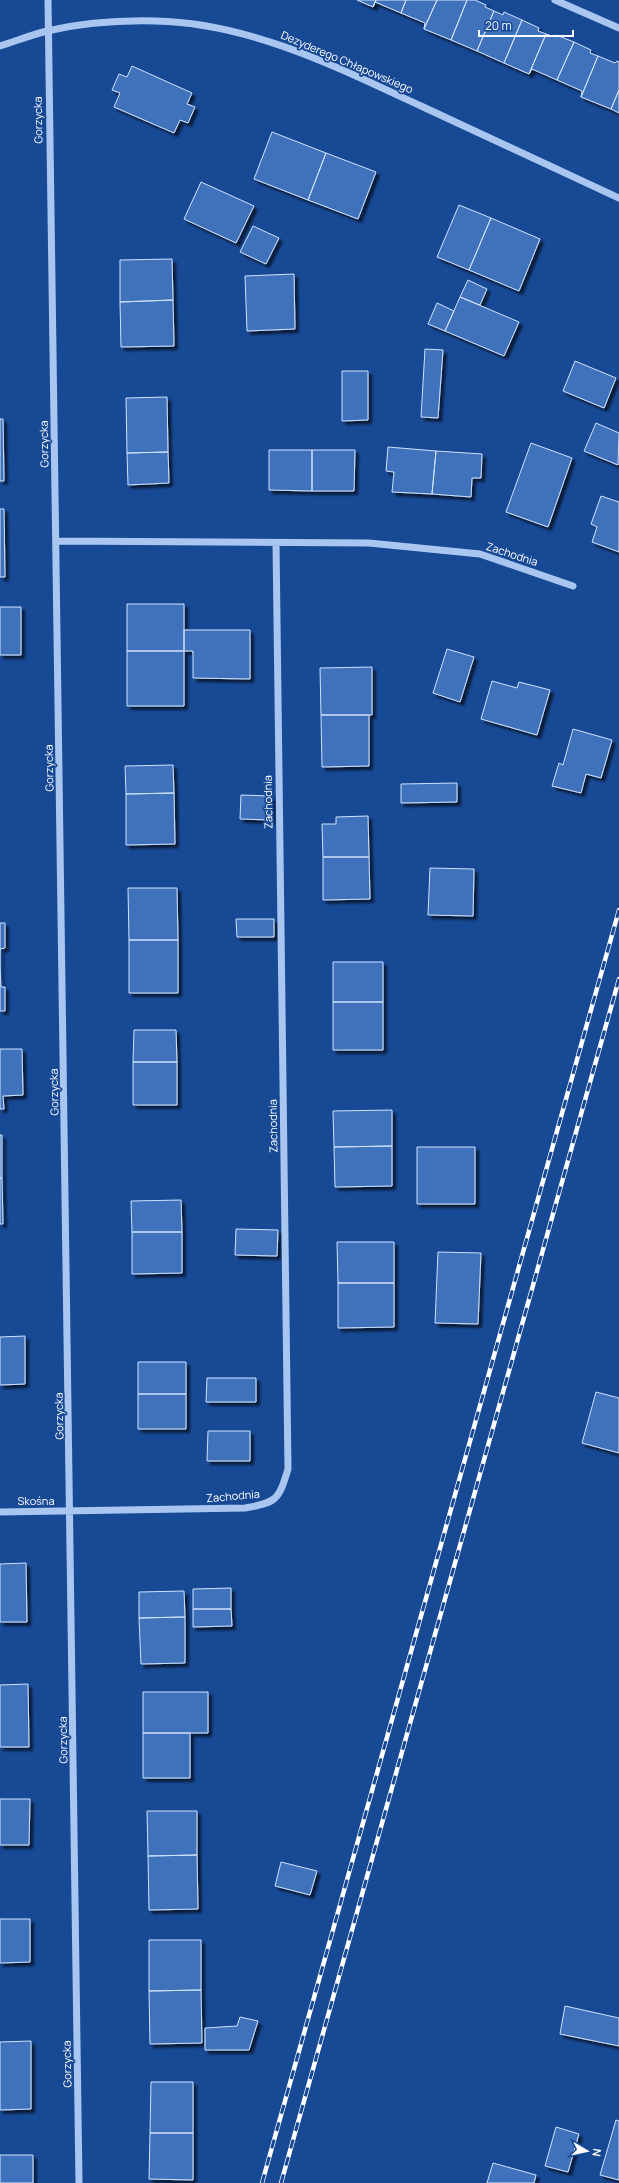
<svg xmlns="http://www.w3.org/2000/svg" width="619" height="2183" font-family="Manrope,sans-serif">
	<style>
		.building { fill: #4072bc; stroke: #d0e2fc; filter: url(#shadow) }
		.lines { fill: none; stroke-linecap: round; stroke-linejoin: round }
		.minor { stroke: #a9c6f1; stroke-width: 7 }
		.rail-casing { stroke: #fff; stroke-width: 4.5 }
		.rail { stroke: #184995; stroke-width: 3; stroke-dasharray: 9; stroke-linecap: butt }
		.labels { text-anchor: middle; stroke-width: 3.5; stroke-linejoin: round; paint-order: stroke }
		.street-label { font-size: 11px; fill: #fff; stroke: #184995 }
	</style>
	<defs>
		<filter id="shadow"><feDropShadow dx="3.5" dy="3.5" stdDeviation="1" flood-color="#0009"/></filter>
	</defs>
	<rect width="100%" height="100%" fill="#184995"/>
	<path class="building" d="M357 0H376L373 7Z
		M376 0H406L401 13 375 2 373 7Z
		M406 0H437L424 29 425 23 401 13Z
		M437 0H467L451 40 424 29Z
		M467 0H475L486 5 485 7 494 11 477 51 451 40Z
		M494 11 503 15 504 12 522 20 504 63 477 51Z
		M522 20 539 28 538 31 546 34 529 74 504 63Z
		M546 34 555 37 556 35 574 42 557 80 532 69 529 74Z
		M574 42 591 50 590 53 598 56 581 97 582 91 557 80Z
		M598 56 615 63 617 61 619 62V90L611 109 581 97Z
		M132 66 192 93 187 104 195 107 188 123 180 120 174 133 114 107 120 93 112 90 119 74 127 77Z
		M619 90V113L611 109Z
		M272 132 326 153 308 200 254 179Z
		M326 153 376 172 358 219 308 200Z
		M201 182 254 206 236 243 184 219Z
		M459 205 491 218 469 270 437 257Z
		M491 218 540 239 519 291 469 270Z
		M253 226 279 238 266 264 240 252Z
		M172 259 173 300 120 302V260Z
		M294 274 295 329 247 331 245 276Z
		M468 280 487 289 480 305 460 297Z
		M460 297 519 322 504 356 445 331Z
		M173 300 174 346 121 347 120 302Z
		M437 303 454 311 445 331 428 324Z
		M425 349 443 350 438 418 421 417Z
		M575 361 616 378 604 408 563 391Z
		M342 371H368V420L342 421Z
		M167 397 168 452 127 453 126 398Z
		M0 419H3L4 481H0Z
		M596 423 619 433 618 465 584 451Z
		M531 443 572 458 548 527 506 512Z
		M388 447 436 451 432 494 392 492 394 472 386 471Z
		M269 450H312V491L269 490Z
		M312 450H355L354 491H312Z
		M436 451 482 454 481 478H472L471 497 432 494Z
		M168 452 169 483 128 485 127 453Z
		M601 496 619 502V552L592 542 597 527 591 524Z
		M0 509H4L5 577H0Z
		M127 604H184V651H127Z
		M0 607H21V655H0Z
		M184 630H250V679L193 678V651H184Z
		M447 649 474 657 460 702 433 693Z
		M127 651H184V706H127Z
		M372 667V715H321L320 668Z
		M492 681 517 688 519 682 550 690 537 735 481 719Z
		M321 715H369V766L322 767Z
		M573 729 612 740 601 778 586 774 581 793 552 786 559 763 563 765Z
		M173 765 174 793 126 794 125 766Z
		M457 783V802L401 803V784Z
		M174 793 175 844 126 845V794Z
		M241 795 272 796 271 820 240 819Z
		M368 816 369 857H323L322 824H336V817Z
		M323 857H369L370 899 323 900Z
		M430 868 474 869 473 916 428 915Z
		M128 888H177L178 940H129Z
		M236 919H274V937H237Z
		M0 923H5V948L0 949V968Z
		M129 940H178V993H129Z
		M333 962H383V1002H333Z
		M0 968 1 987H5V1011H0Z
		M333 1002H383V1050H333Z
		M134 1030H176L177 1062H133Z
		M0 1049H22L23 1095 3 1096 4 1109H0Z
		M133 1062H177V1105H133Z
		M392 1110V1146L334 1147 333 1111Z
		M0 1135H2V1178H0Z
		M392 1146V1186L335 1187 334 1147Z
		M417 1147H475V1204H417Z
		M0 1178H2L3 1224H0Z
		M181 1200 182 1232H132L131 1201Z
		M236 1229 278 1230 277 1256 235 1255Z
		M132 1232H182V1273L132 1274Z
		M337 1242H394V1283H338Z
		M438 1252 481 1253 478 1324 435 1323Z
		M338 1283H394V1327L338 1328Z
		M25 1336V1384L0 1385V1337Z
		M138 1362H186V1394H138Z
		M207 1378H256V1402H206Z
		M596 1392 619 1398V1453L582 1443Z
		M138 1394H186V1429H138Z
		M208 1431H250V1461H207Z
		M26 1563 27 1622H0V1564Z
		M231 1588V1609H193V1589Z
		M184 1591 185 1617 139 1618V1592Z
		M193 1609H231L232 1626 193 1627Z
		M185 1617V1663L141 1664 139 1618Z
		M28 1684 29 1747H0V1685Z
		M143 1692H208V1733H143Z
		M143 1733H190V1778H143Z
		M0 1799H30L29 1845H0Z
		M147 1811H197V1855L148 1856Z
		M197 1855 198 1909 149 1910 148 1856Z
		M281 1862 317 1871 310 1895 275 1886Z
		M0 1919H30V1962L0 1963Z
		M149 1940H201V1990L149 1991Z
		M201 1990 202 2043 150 2044 149 1991Z
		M565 2006 619 2018V2046L560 2034Z
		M240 2017 258 2021 249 2050H205V2028L237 2026Z
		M31 2041V2109L0 2110V2042Z
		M151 2082H193V2133H150Z
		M616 2120 619 2121V2180L600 2175Z
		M556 2127 579 2134 568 2172 545 2166Z
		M150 2133H193V2180L149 2179Z
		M0 2155H33V2183H0Z
		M493 2163 536 2175 534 2183H487Z"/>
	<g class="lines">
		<path class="minor" d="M48 0 79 2183
			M555 0 619 28
			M0 46C16 41 31 35 47 31 82 23 120 20 156 21 250 23 337 67 421 106 487 136 553 167 619 198
			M56 541 369 543 480 554 573 586
			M0 1512 245 1508C277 1503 279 1499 288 1469L276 543"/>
		<g class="rail-casing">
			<path id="rail" d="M262 2183 619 910
				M281 2183 619 979"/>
		</g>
		<use href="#rail" class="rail"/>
	</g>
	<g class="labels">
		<g class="street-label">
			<text transform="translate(347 62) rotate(23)" y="4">Dezyderego Chłapowskiego</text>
			<text transform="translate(38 120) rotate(-91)" y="4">Gorzycka</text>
			<text transform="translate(44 444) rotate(-91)" y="4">Gorzycka</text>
			<text transform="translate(512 554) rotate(18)" y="4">Zachodnia</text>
			<text transform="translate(49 768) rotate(-91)" y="4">Gorzycka</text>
			<text transform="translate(268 802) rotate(-91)" y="4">Zachodnia</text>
			<text transform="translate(54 1092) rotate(-91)" y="4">Gorzycka</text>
			<text transform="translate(273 1126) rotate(-91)" y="4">Zachodnia</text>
			<text transform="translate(59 1416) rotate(-91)" y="4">Gorzycka</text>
			<text transform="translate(233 1496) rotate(-5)" y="4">Zachodnia</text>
			<text x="36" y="1505">Skośna</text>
			<text transform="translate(63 1740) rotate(-91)" y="4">Gorzycka</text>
			<text transform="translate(67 2064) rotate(-91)" y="4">Gorzycka</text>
		</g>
	</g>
	<g transform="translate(587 2151) rotate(99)" stroke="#184995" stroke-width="3" paint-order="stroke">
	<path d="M0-3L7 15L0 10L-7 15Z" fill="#ffffff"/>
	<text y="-6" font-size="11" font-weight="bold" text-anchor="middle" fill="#ffffff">N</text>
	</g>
	<path d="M479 30v6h94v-6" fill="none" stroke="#ffffff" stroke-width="2"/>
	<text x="485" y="30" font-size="12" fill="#ffffff" stroke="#184995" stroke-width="3" paint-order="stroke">20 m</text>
</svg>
